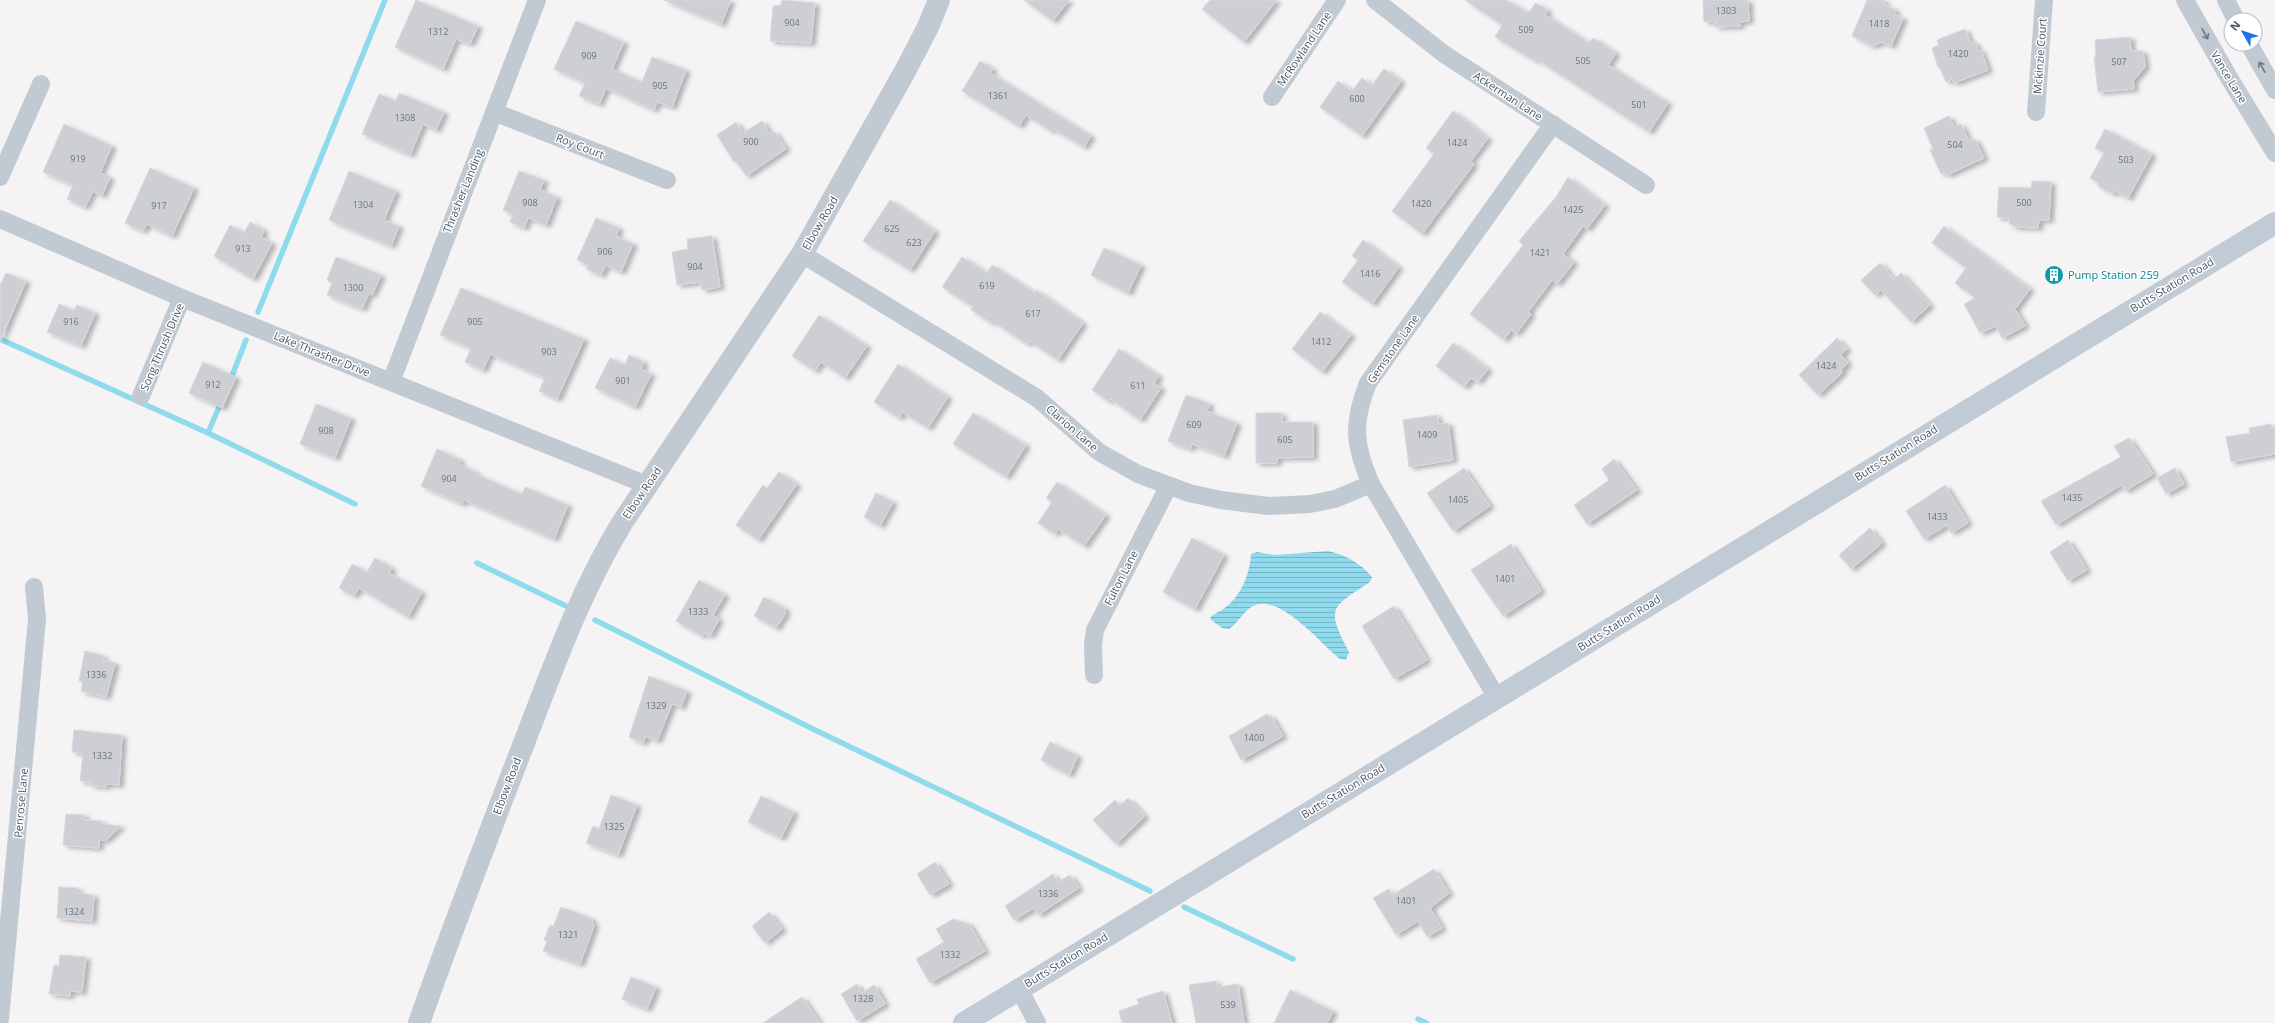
<svg xmlns="http://www.w3.org/2000/svg" width="2275" height="1023" font-family="'Open Sans',sans-serif">
	<style>
		.water { fill: url(#water-rules) }
		.lines { fill: none; stroke-linecap: round; stroke-linejoin: round }
		.stream { stroke: #90daee; stroke-width: 5.5 }
		.building { fill: #cdcfd5; stroke: #d7d9de; filter: url(#shadow) }
		.minor { stroke: #c1cad2; stroke-width: 18 }
		.tertiary { stroke: #c1cad2; stroke-width: 22 }
		.secondary { stroke: #c1cbd6; stroke-width: 22 }
		.oneway { stroke: #6e7983 }
		.labels { text-anchor: middle; stroke-width: 3; stroke-linejoin: round; paint-order: stroke }
		.number-label { font-size: 9px; fill: #6b747e }
		.street-label { font-size: 11px; fill: #4a5661; stroke: #fff }
		.culture-label { font-size: 11px; fill: #0d838f; stroke: #fff; text-anchor: start }
	</style>
	<defs>
		<pattern id="water-rules" width="6" height="5" patternUnits="userSpaceOnUse"><rect width="6" height="5" fill="#90daee"/><path d="M0 2.5h6" fill="none" stroke="#78b4c4"/></pattern>
		<filter id="shadow"><feDropShadow dx="4.5" dy="2.5" stdDeviation="2" flood-color="#0004"/></filter>
	</defs>
	<rect width="100%" height="100%" fill="#f5f3f3"/>
	<path class="water" d="M1328 551C1346 555 1360 563 1372 577L1370 582C1330 608 1326 608 1349 652L1346 660 1340 659C1321 644 1279 592 1253 606 1243 611 1238 624 1229 629L1222 628 1210 619C1211 615 1217 613 1222 610 1240 598 1250 575 1251 554L1257 552 1275 555Z"/>
	<g class="lines">
		<path class="stream" d="M258 312 385 0
			M0 339 208 433 355 504
			M230 381 246 340
			M208 433 222 400
			M477 563 566 606
			M595 620 815 730 1150 891
			M1184 907 1293 959
			M1418 1019 1426 1023"/>
	</g>
	<path class="building" d="M416 0 478 26 470 44 456 39 443 69 395 47Z
		M664 0H731L721 24Z
		M782 0 815 3 811 43 770 41 773 6 781 5Z
		M1024 0H1069L1053 21Z
		M1210 0H1277L1244 42 1202 9Z
		M1465 0H1506L1529 13 1535 3 1548 10 1545 15 1589 43 1593 38 1616 53 1608 65 1668 103 1649 132 1536 59 1535 61 1495 37 1502 25Z
		M1703 0H1748L1749 21 1739 22 1740 26 1715 27V21L1704 22Z
		M1867 0H1885L1883 4 1896 10 1894 14 1903 18 1891 46 1882 42 1872 46 1852 36Z
		M576 21 624 42 612 69 642 82 652 57 686 70 672 107 657 102 654 110 606 88 599 104 579 96 585 83 554 69Z
		M1965 29 1971 43 1975 42 1978 51 1981 50 1988 70 1954 83 1952 79 1946 82 1940 68 1938 67 1932 48 1939 45 1937 40Z
		M2130 37 2131 51H2143L2145 67 2133 81 2134 89 2098 92 2094 57H2096L2095 40Z
		M980 61 993 69 990 73 1091 136 1084 147 1053 129 1051 131 1026 115 1019 126 962 91Z
		M1384 69 1401 81 1362 136 1320 107 1338 81 1352 91 1362 78 1372 85Z
		M399 93 444 112 436 130 423 124 410 155 362 134 379 94 396 101Z
		M1453 111 1488 138 1470 162 1474 164 1422 234 1392 211 1434 154 1426 148Z
		M1949 116 1954 127 1961 124 1969 141 1975 139 1984 158 1947 175 1945 172 1941 174 1930 150 1933 149 1924 128Z
		M762 121 770 134 774 131 786 149 746 176 736 161 734 162 717 135 736 122 743 133Z
		M64 124 112 146 100 173 110 177 102 196 93 191 85 207 67 199 73 185 43 172Z
		M2105 129 2152 154 2128 198 2115 191 2113 194 2098 186 2099 183 2090 178 2104 153 2095 148Z
		M150 168 194 188 172 236 147 224 143 231 125 223Z
		M349 171 396 191 384 220 399 226 391 246 329 220Z
		M519 171 544 180 540 190 557 197 546 225 528 218 524 228 510 222 513 214 503 210Z
		M1568 177 1605 205 1587 229 1583 226 1563 254 1574 262 1557 284 1552 280 1528 312 1531 314 1516 334 1511 330 1504 340 1470 314 1523 245 1519 241 1556 197Z
		M2032 181 2051 182 2049 220H2039L2038 228 2014 227V225L2009 224V218L1997 217 1999 187 2031 188Z
		M890 200 935 231 910 270 863 241Z
		M596 218 619 228 616 236 633 244 621 272 606 265 601 275 586 269 588 265 577 260Z
		M250 222 264 230 261 237 272 243 253 279 214 256 230 225 244 233Z
		M1944 226 2030 289 2015 309 2025 326 2002 338 1996 326 1980 333 1964 304 1975 298 1955 283 1966 268 1932 243Z
		M712 236 720 287 702 290 700 282 677 285 672 252 688 249 687 239Z
		M1363 240 1399 267 1372 304 1342 282 1358 260 1352 256Z
		M1104 248 1141 265 1128 293 1091 275Z
		M336 257 381 275 372 295 369 293 362 309 327 295 332 283 327 280Z
		M962 257 987 273 992 265 1035 293 1036 290 1083 323 1058 360 1029 341 1027 344 992 321 991 323 971 310 973 307 942 287Z
		M1880 263 1894 279 1901 273 1930 305 1911 322 1881 290 1875 295 1861 280Z
		M6 273 26 281 0 341V285Z
		M461 288 584 339 557 399 539 391 545 378 490 354 483 370 465 362 471 348 440 335Z
		M59 304 74 311 77 305 95 313 81 346 47 332Z
		M1320 312 1351 335 1322 372 1292 349Z
		M819 315 867 346 845 378 821 362 815 371 792 356Z
		M1837 338 1847 349 1841 355 1848 363 1841 370 1843 372 1818 395 1799 375Z
		M1453 343 1488 369 1478 382 1471 378 1464 387 1436 366Z
		M1119 349 1159 376 1154 383 1161 388 1140 420 1110 399 1108 401 1092 390Z
		M629 355 644 362 641 369 651 374 635 407 595 388 610 358 625 365Z
		M203 362 236 377 222 408 189 393Z
		M898 364 948 397 928 428 902 412 899 418 874 402Z
		M1186 395 1210 404 1207 411 1237 423 1224 456 1192 444 1190 449 1168 441Z
		M316 404 351 418 335 458 300 444Z
		M973 413 1026 445 1006 477 953 444Z
		M1256 413H1282V422H1313V457L1277 458V463H1256Z
		M1437 415 1439 424 1448 423 1453 460 1409 467 1403 420Z
		M2271 424 2272 428 2275 427V454L2231 462 2226 437 2250 433 2249 428Z
		M2129 438 2153 474 2125 491 2121 485 2056 525 2041 501 2121 457 2114 446Z
		M437 449 461 460 459 464 476 472 475 474 522 494 525 487 568 505 554 539 464 500 462 504 421 486Z
		M1614 459 1637 490 1587 524 1574 505 1609 480 1602 469Z
		M1464 468 1490 506 1453 531 1427 493Z
		M2175 468 2184 484 2166 494 2157 478Z
		M779 472 797 484 758 540 736 525 763 485 767 488Z
		M1057 482 1106 515 1084 546 1058 529 1055 534 1038 523 1052 502 1046 498Z
		M1945 485 1968 523 1951 533 1947 525 1924 539 1906 511Z
		M876 493 893 502 880 526 864 517Z
		M1870 528 1882 543 1851 569 1839 555Z
		M1192 538 1224 555 1195 609 1163 592Z
		M2068 540 2087 570 2068 581 2050 552Z
		M1511 544 1541 591 1503 616 1471 570Z
		M375 558 392 568 389 573 422 592 408 617 359 588 354 596 339 588 352 564 367 572Z
		M699 580 725 595 713 615 719 619 710 636 704 633 702 636 676 621Z
		M764 597 786 609 784 612 786 613 776 628 754 616Z
		M1394 606 1427 660 1394 679 1362 626Z
		M85 651 104 656 103 660 115 663 106 697 81 691 83 682 79 681Z
		M649 676 687 691 681 707 672 704 657 741 646 736 643 743 629 737Z
		M1267 714 1269 717 1271 716 1283 736 1241 760 1229 736Z
		M74 730 122 735 119 785 107 784 106 787 90 785V782L80 781 83 753 72 752Z
		M1050 742 1078 756 1069 775 1041 760Z
		M611 795 637 805 618 855 586 843 593 826 599 829Z
		M761 796 794 812 781 838 748 822Z
		M1128 798 1145 816 1116 844 1093 820 1115 800 1120 806Z
		M66 814 85 815 84 820 102 821 101 824 121 826 106 840H99V848L63 845Z
		M935 862 949 884 930 895 917 874Z
		M1434 869 1449 893 1430 908 1442 928 1427 937 1418 921 1396 935 1373 898 1389 889 1392 895Z
		M1053 874 1058 882 1070 875 1079 888 1038 915 1034 908 1014 920 1005 906Z
		M59 887 78 888 77 893 94 895 92 921 57 918Z
		M561 907 591 918 594 926 580 964 543 951 547 941 544 940 550 925 553 927Z
		M769 912 782 929 765 943 752 926Z
		M953 919 969 924 985 951 930 983 916 959 944 942 936 929Z
		M60 955 86 957 82 992 70 991V996L49 994 54 965 59 966Z
		M631 977 656 987 647 1009 622 999Z
		M1216 981 1218 987 1238 984 1244 1023H1196L1189 985Z
		M857 984 862 993 874 985 885 1004 857 1021 841 994Z
		M1290 990 1333 1011 1327 1023H1274Z
		M1163 991 1172 1023H1122L1119 1011 1139 1004 1137 999Z
		M802 997 820 1023H763Z"/>
	<g class="lines">
		<path class="minor" d="M1375 0 1444 54 1646 185
			M2185 0 2228 76 2275 153
			M2226 0 2236 20
			M2249 44 2275 90
			M1272 97 1337 0
			M494 112 667 180
			M2036 112 2044 0
			M0 177 41 84
			M0 219 182 298 647 485
			M802 254 1037 398 1099 452 1138 474 1189 493 1221 500 1268 506 1310 504 1335 499 1371 484
			M391 382 537 0
			M141 396 182 298
			M1094 675 1093 644 1095 630 1168 487
			M1497 698 1371 484C1354 445 1352 423 1368 383L1553 124
			M1019 989 1037 1023
			M0 1019 37 619 34 587"/>
		<path class="tertiary" d="M419 1023C452 929 488 836 524 743 553 668 580 592 622 523L802 254 904 73 928 27 939 0"/>
		<path class="secondary" d="M964 1023 2275 223"/>
	</g>
	<defs><path id="oneway-shaft" d="M-6 0H5M1.5-3L5.5 0L1.5 3" fill="none" stroke-width="1.6" stroke-linecap="round" stroke-linejoin="round"/></defs>
	<g class="oneway">
		<use href="#oneway-shaft" transform="translate(2205 34) rotate(61)"/>
		<use href="#oneway-shaft" transform="translate(2262 67) rotate(-119)"/>
	</g>
	<defs>
		<g id="building-disc" transform="scale(1)"><circle r="9.5" fill="#0f9aa8" stroke="#fff"/><path d="M-4-6H4V6H1V3H-1V6H-4ZM-2.5-4.3h1.7v1.8h-1.7ZM.8-4.3h1.7v1.8H.8ZM-2.5-1h1.7V.8h-1.7ZM.8-1h1.7V.8H.8Z" fill="#fff"/></g>
	</defs>
	<g fill-rule="evenodd">
		<use href="#building-disc" x="2054" y="275"/>
	</g>
	<g class="labels">
		<g class="number-label">
			<text x="1726" y="14">1303</text>
			<text x="792" y="26">904</text>
			<text x="1879" y="27">1418</text>
			<text x="1526" y="33">509</text>
			<text x="438" y="35">1312</text>
			<text x="1958" y="57">1420</text>
			<text x="589" y="59">909</text>
			<text x="1583" y="64">505</text>
			<text x="2119" y="65">507</text>
			<text x="660" y="89">905</text>
			<text x="998" y="99">1361</text>
			<text x="1357" y="102">600</text>
			<text x="1639" y="108">501</text>
			<text x="405" y="121">1308</text>
			<text x="751" y="145">900</text>
			<text x="1457" y="146">1424</text>
			<text x="1955" y="148">504</text>
			<text x="78" y="162">919</text>
			<text x="2126" y="163">503</text>
			<text x="530" y="206">908</text>
			<text x="2024" y="206">500</text>
			<text x="1421" y="207">1420</text>
			<text x="363" y="208">1304</text>
			<text x="159" y="209">917</text>
			<text x="1573" y="213">1425</text>
			<text x="892" y="232">625</text>
			<text x="914" y="246">623</text>
			<text x="243" y="252">913</text>
			<text x="605" y="255">906</text>
			<text x="1540" y="256">1421</text>
			<text x="695" y="270">904</text>
			<text x="1370" y="277">1416</text>
			<text x="987" y="289">619</text>
			<text x="353" y="291">1300</text>
			<text x="1033" y="317">617</text>
			<text x="71" y="325">916</text>
			<text x="475" y="325">905</text>
			<text x="1321" y="345">1412</text>
			<text x="549" y="355">903</text>
			<text x="1826" y="369">1424</text>
			<text x="623" y="384">901</text>
			<text x="213" y="388">912</text>
			<text x="1138" y="389">611</text>
			<text x="1194" y="428">609</text>
			<text x="326" y="434">908</text>
			<text x="1427" y="438">1409</text>
			<text x="1285" y="443">605</text>
			<text x="449" y="482">904</text>
			<text x="2072" y="501">1435</text>
			<text x="1458" y="503">1405</text>
			<text x="1937" y="520">1433</text>
			<text x="1505" y="582">1401</text>
			<text x="698" y="615">1333</text>
			<text x="96" y="678">1336</text>
			<text x="656" y="709">1329</text>
			<text x="1254" y="741">1400</text>
			<text x="102" y="759">1332</text>
			<text x="614" y="830">1325</text>
			<text x="1048" y="897">1336</text>
			<text x="1406" y="904">1401</text>
			<text x="74" y="915">1324</text>
			<text x="568" y="938">1321</text>
			<text x="950" y="958">1332</text>
			<text x="863" y="1002">1328</text>
			<text x="1228" y="1008">539</text>
		</g>
		<g class="street-label">
			<text transform="translate(1304 49) rotate(-56)" y="4">McRowland Lane</text>
			<text transform="translate(2040 56) rotate(-86)" y="4">Mckinzie Court</text>
			<text transform="translate(2229 77) rotate(59)" y="4">Vance Lane</text>
			<text transform="translate(1508 96) rotate(33)" y="4">Ackerman Lane</text>
			<text transform="translate(580 146) rotate(21)" y="4">Roy Court</text>
			<text transform="translate(463 191) rotate(-68)" y="4">Thrasher Landing</text>
			<text transform="translate(820 223) rotate(-60)" y="4">Elbow Road</text>
			<text transform="translate(2172 285) rotate(-31)" y="4">Butts Station Road</text>
			<text transform="translate(162 347) rotate(-67)" y="4">Song Thrush Drive</text>
			<text transform="translate(1393 349) rotate(-55)" y="4">Gemstone Lane</text>
			<text transform="translate(322 354) rotate(22)" y="4">Lake Thrasher Drive</text>
			<text transform="translate(1072 428) rotate(41)" y="4">Clarion Lane</text>
			<text transform="translate(1896 453) rotate(-32)" y="4">Butts Station Road</text>
			<text transform="translate(642 493) rotate(-56)" y="4">Elbow Road</text>
			<text transform="translate(1121 578) rotate(-63)" y="4">Fulton Lane</text>
			<text transform="translate(1619 623) rotate(-32)" y="4">Butts Station Road</text>
			<text transform="translate(507 786) rotate(-69)" y="4">Elbow Road</text>
			<text transform="translate(1343 791) rotate(-31)" y="4">Butts Station Road</text>
			<text transform="translate(21 803) rotate(-85)" y="4">Penrose Lane</text>
			<text transform="translate(1066 960) rotate(-31)" y="4">Butts Station Road</text>
		</g>
		<g class="culture-label">
			<text x="2068" y="279">Pump Station 259</text>
		</g>
	</g>
	<g transform="translate(2243 32) rotate(309)"><circle r="19" fill="#ffffff" stroke="#b7bbc0"/>
	<path d="M0-3L7 15L0 10L-7 15Z" fill="#1a73e8"/>
	<text y="-6" font-size="11" font-weight="bold" text-anchor="middle" fill="#4a5661">N</text>
	</g>
</svg>
